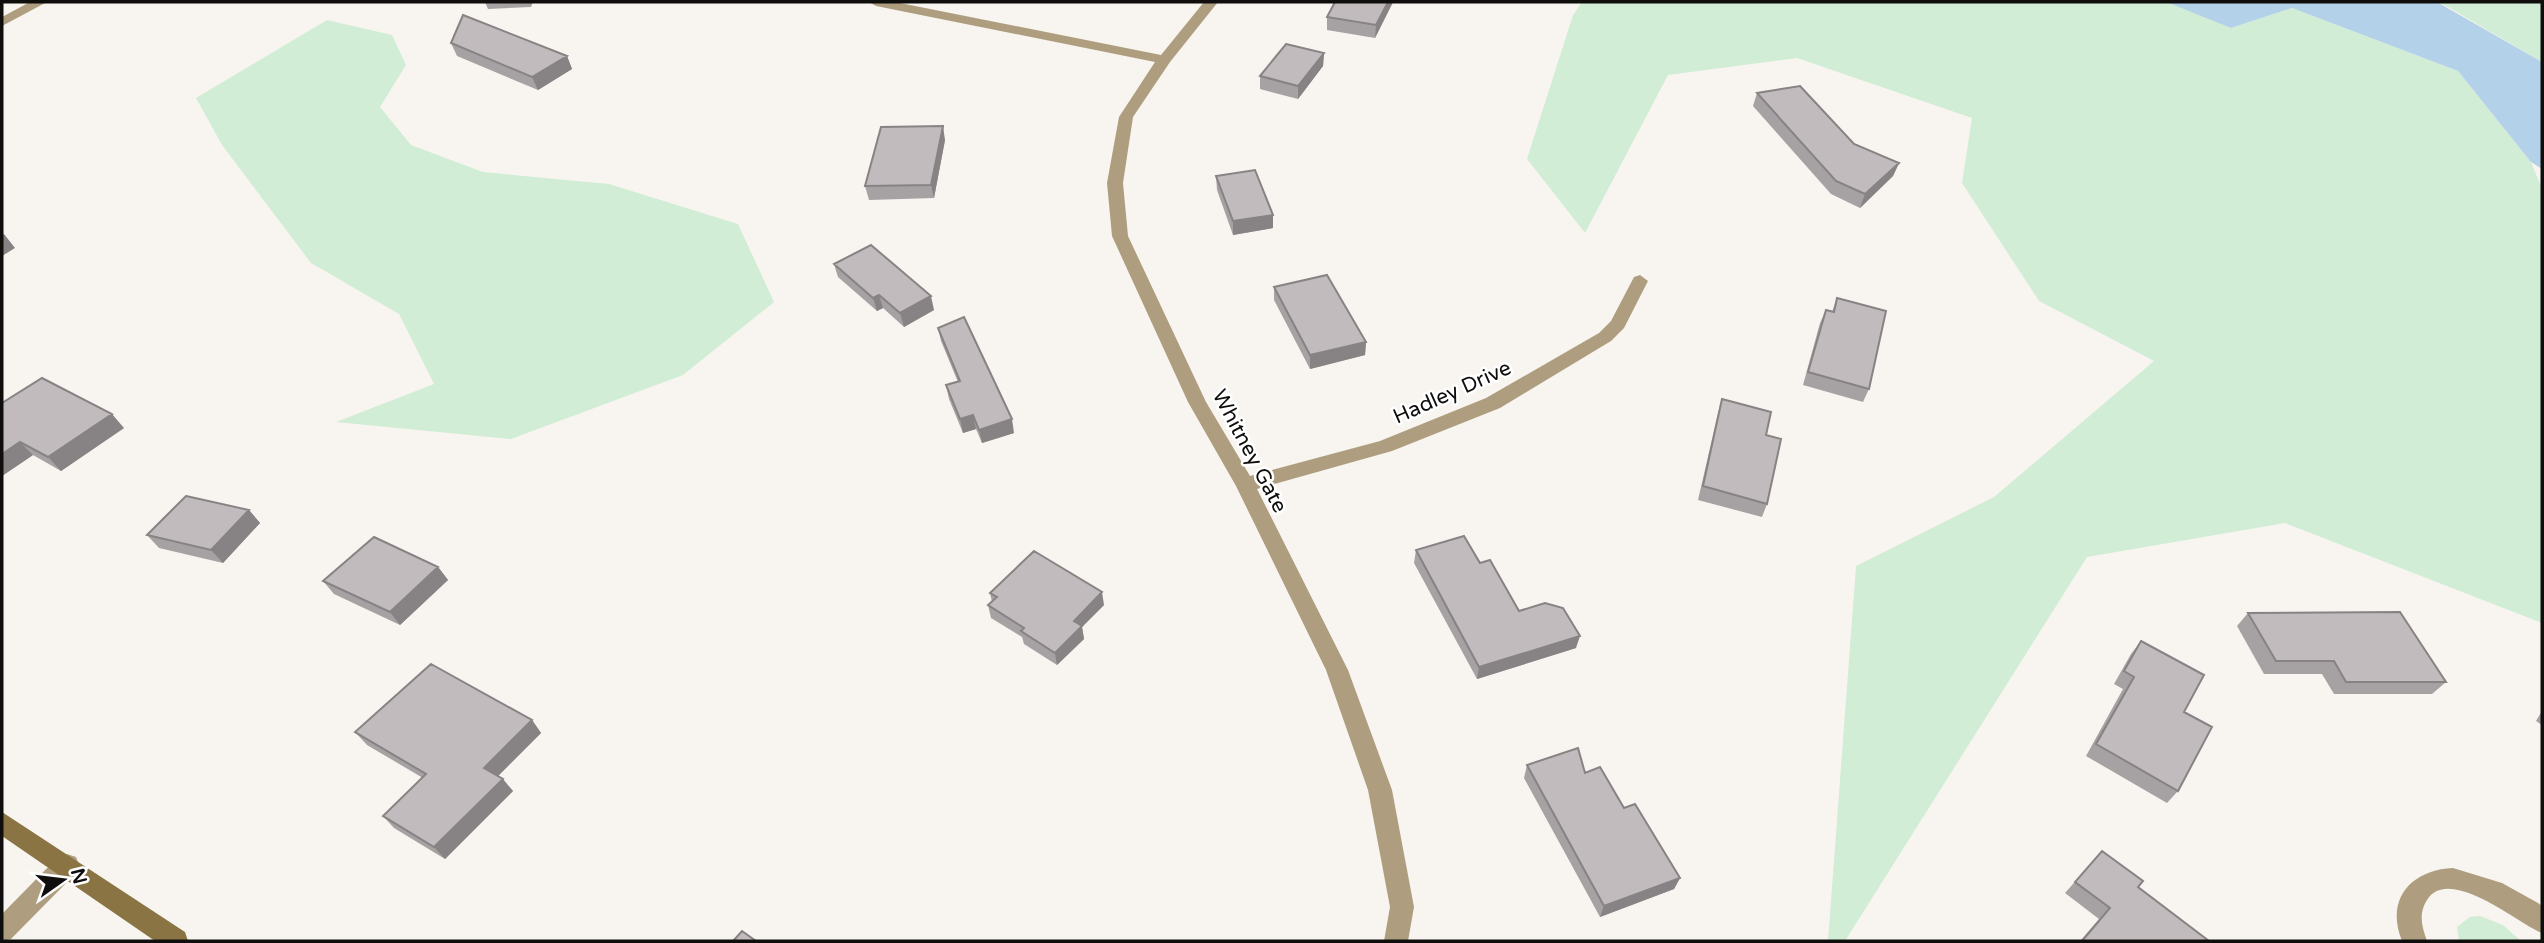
<svg xmlns="http://www.w3.org/2000/svg" width="2544" height="943" font-family="'Varela Round',sans-serif">
	<style>
		.green { fill: #d1edd5 }
		.water { fill: #b4d1ea }
		.lines { fill: none; stroke-linecap: round; stroke-linejoin: round }
		.minor { fill: #ae9e7f; fill-rule: evenodd }
		.secondary { fill: #8b7444; fill-rule: evenodd }
		.wall { fill: #a6a1a3 }
		.shaded-wall { fill: #878384 }
		.building { fill: #c1bbbd; stroke: #878384; stroke-width: 2 }
		.labels { text-anchor: middle; stroke-width: 5; stroke-linejoin: round; paint-order: stroke }
		.street-label { font-size: 21px; fill: #0f0e0d; stroke: #fff }
	</style>
	<rect width="100%" height="100%" fill="#f8f5f0"/>
	<path class="green" d="M1582 2H2171L2231 28 2292 8 2458 71 2531 162 2542 189V623L2285 523 2087 557 1845 941H1828L1856 566 1994 497 2154 361 2039 301 1962 183 1972 118 1797 58 1668 75 1585 233 1527 159 1573 15Z
		M2437 2H2542V62L2448 7Z
		M327 20 392 35 406 65 380 107 411 145 483 172 609 184 738 224 774 302 683 375 511 439 336 422 434 384 399 314 311 263 222 145 196 98Z
		M2480 916 2503 925 2521 941H2459L2457 927 2470 917Z"/>
	<path class="water" d="M2437 2 2542 62V169L2531 162 2458 71 2292 8 2231 28 2169 3Z"/>
	<g class="lines">
		<path class="minor" d="M30 2H47L2 26V17Z
			M869 2H895L1161 55 1204 2H1218L1170 62 1133 117 1123 183 1128 236 1206 402 1250 476 1380 441 1486 398 1599 333 1611 321 1634 277 1640 275 1648 281 1624 328 1611 341 1500 408 1392 451 1257 489 1348 670 1392 790 1414 907 1408 941H1384L1390 907 1368 790 1326 670 1236 486 1188 402 1112 236 1107 183 1119 117 1155 62 876 6Z
			M67 854 76 857 79 865 76 873 11 939 2 941V914L58 857Z
			M2453 868 2502 883 2538 903 2542 906V933C2520 925 2449 864 2427 900 2418 914 2422 927 2427 941H2402C2385 899 2411 870 2453 868Z"/>
		<path class="secondary" d="M2 812 185 932 188 941H155L2 836Z"/>
	</g>
	<path class="wall" d="M485 2H533L531 7 488 9Z
		M1393 2 1375 38 1327 30V17Z
		M451 43 567 56 572 69 538 90 457 56Z
		M1324 53 1323 66 1298 99 1260 89V76Z
		M1757 93 1854 144 1899 163 1893 176 1860 208 1831 194 1753 106Z
		M945 140 934 198 869 200 865 186Z
		M1216 176 1273 215V228L1233 235 1217 190Z
		M834 264 934 310 904 327 883 308 877 311 838 277Z
		M1274 287 1366 342 1365 355 1310 369 1274 300Z
		M1837 298 1869 389 1863 402 1803 385 1820 323 1826 310 1832 312Z
		M938 328 1014 433 982 443 976 429 963 433 949 399 946 385 958 382 941 341Z
		M1722 399 1766 435 1767 504 1762 517 1698 500 1718 413Z
		M2 403 124 428 61 471 33 455 2 476Z
		M249 510 260 523 223 563 159 548 147 535Z
		M1416 550 1480 563 1519 611 1576 648 1477 679 1414 563Z
		M438 567 448 580 400 625 334 594 323 581Z
		M990 593 1104 605 1082 627 1084 639 1057 665 1024 644 1022 637 991 618 988 605 992 602Z
		M2248 613 2446 682 2432 694H2334L2322 674H2264L2237 626Z
		M2141 641 2184 712 2178 791 2167 803 2086 756 2123 689 2114 684 2131 654Z
		M2542 711V725L2536 721Z
		M532 720 541 733 498 776 513 791 445 859 394 828 383 816 423 778 367 745 355 732Z
		M1527 765 1585 773 1624 808 1680 878 1674 889 1600 917 1524 778Z
		M2102 851 2138 887 2209 941H2080L2099 919 2065 893Z"/>
	<path class="shaded-wall" d="M1388 2H1393L1375 38 1376 25Z
		M1324 53 1323 66 1298 99V86Z
		M567 56 572 69 538 90 532 77Z
		M943 126 945 140 934 198 931 185Z
		M1899 163 1893 176 1860 208 1865 194Z
		M1273 215V228L1233 235V221Z
		M4 234 15 248 2 256V235Z
		M879 295 883 308 877 311 873 298Z
		M931 296 934 310 904 327 900 313Z
		M1366 342 1365 355 1310 369V355Z
		M112 414 124 428 61 471 48 457Z
		M973 415 976 429 963 433 960 419Z
		M1012 419 1014 433 982 443 979 430Z
		M20 442 33 455 2 476V454Z
		M249 510 260 523 223 563 211 550Z
		M438 567 448 580 400 625 390 612Z
		M1102 592 1104 605 1082 627 1084 639 1057 665 1055 653 1074 621Z
		M1580 636 1576 648 1477 679 1479 667Z
		M532 720 541 733 494 780 484 768Z
		M503 779 513 791 445 859 434 847Z
		M1680 878 1674 889 1600 917 1604 906Z"/>
	<path class="building" d="M1335 2H1388L1376 25 1327 17Z
		M463 15 567 56 532 77 451 43Z
		M1286 44 1324 53 1298 86 1260 76Z
		M1800 86 1854 144 1899 163 1865 194 1836 181 1757 93Z
		M943 126 931 185 865 186 881 127Z
		M1255 170 1273 215 1233 221 1216 176Z
		M871 245 931 296 900 313 879 295 873 298 834 264Z
		M1327 275 1366 342 1310 355 1274 287Z
		M1837 298 1886 311 1869 389 1808 372 1826 310 1834 312Z
		M964 317 1012 419 979 430 973 415 960 419 946 385 960 381 938 328Z
		M42 378 112 414 48 457 20 442 2 454V403Z
		M1722 399 1771 412 1766 435 1781 439 1767 504 1703 486Z
		M186 496 249 510 211 550 147 535Z
		M1464 536 1480 563 1490 560 1519 611 1545 603 1563 608 1580 636 1479 667 1416 550Z
		M374 537 438 567 390 612 323 581Z
		M1034 551 1102 592 1074 621 1082 626 1055 653 1021 631 1024 628 988 605 997 597 990 593Z
		M2400 612 2446 682H2346L2334 661H2276L2248 613Z
		M2141 641 2204 675 2184 712 2212 727 2178 791 2096 744 2134 677 2124 671Z
		M431 664 532 720 484 768 503 779 434 847 383 816 426 774 355 732Z
		M1578 748 1585 773 1600 767 1624 808 1635 804 1680 878 1604 906 1527 765Z
		M2102 851 2143 881 2138 887 2209 941H2082L2110 908 2075 882Z
		M742 931 756 941H733Z"/>
	<g class="labels">
		<g class="street-label">
			<text transform="translate(1452 392) rotate(-24)" y="7">Hadley Drive</text>
			<text transform="translate(1250 451) rotate(62)" y="7">Whitney Gate</text>
		</g>
	</g>
	<rect width="2544" height="943" fill="none" stroke="#0f0e0d" stroke-width="7"/>
	<g transform="translate(63 880) rotate(76)" stroke="#ffffff" stroke-width="5" paint-order="stroke">
	<path d="M0-5L12 26L0 18L-12 26Z" fill="#0f0e0d"/>
	<text y="-10" font-size="19" font-weight="bold" text-anchor="middle" fill="#0f0e0d">N</text>
	</g>
</svg>
